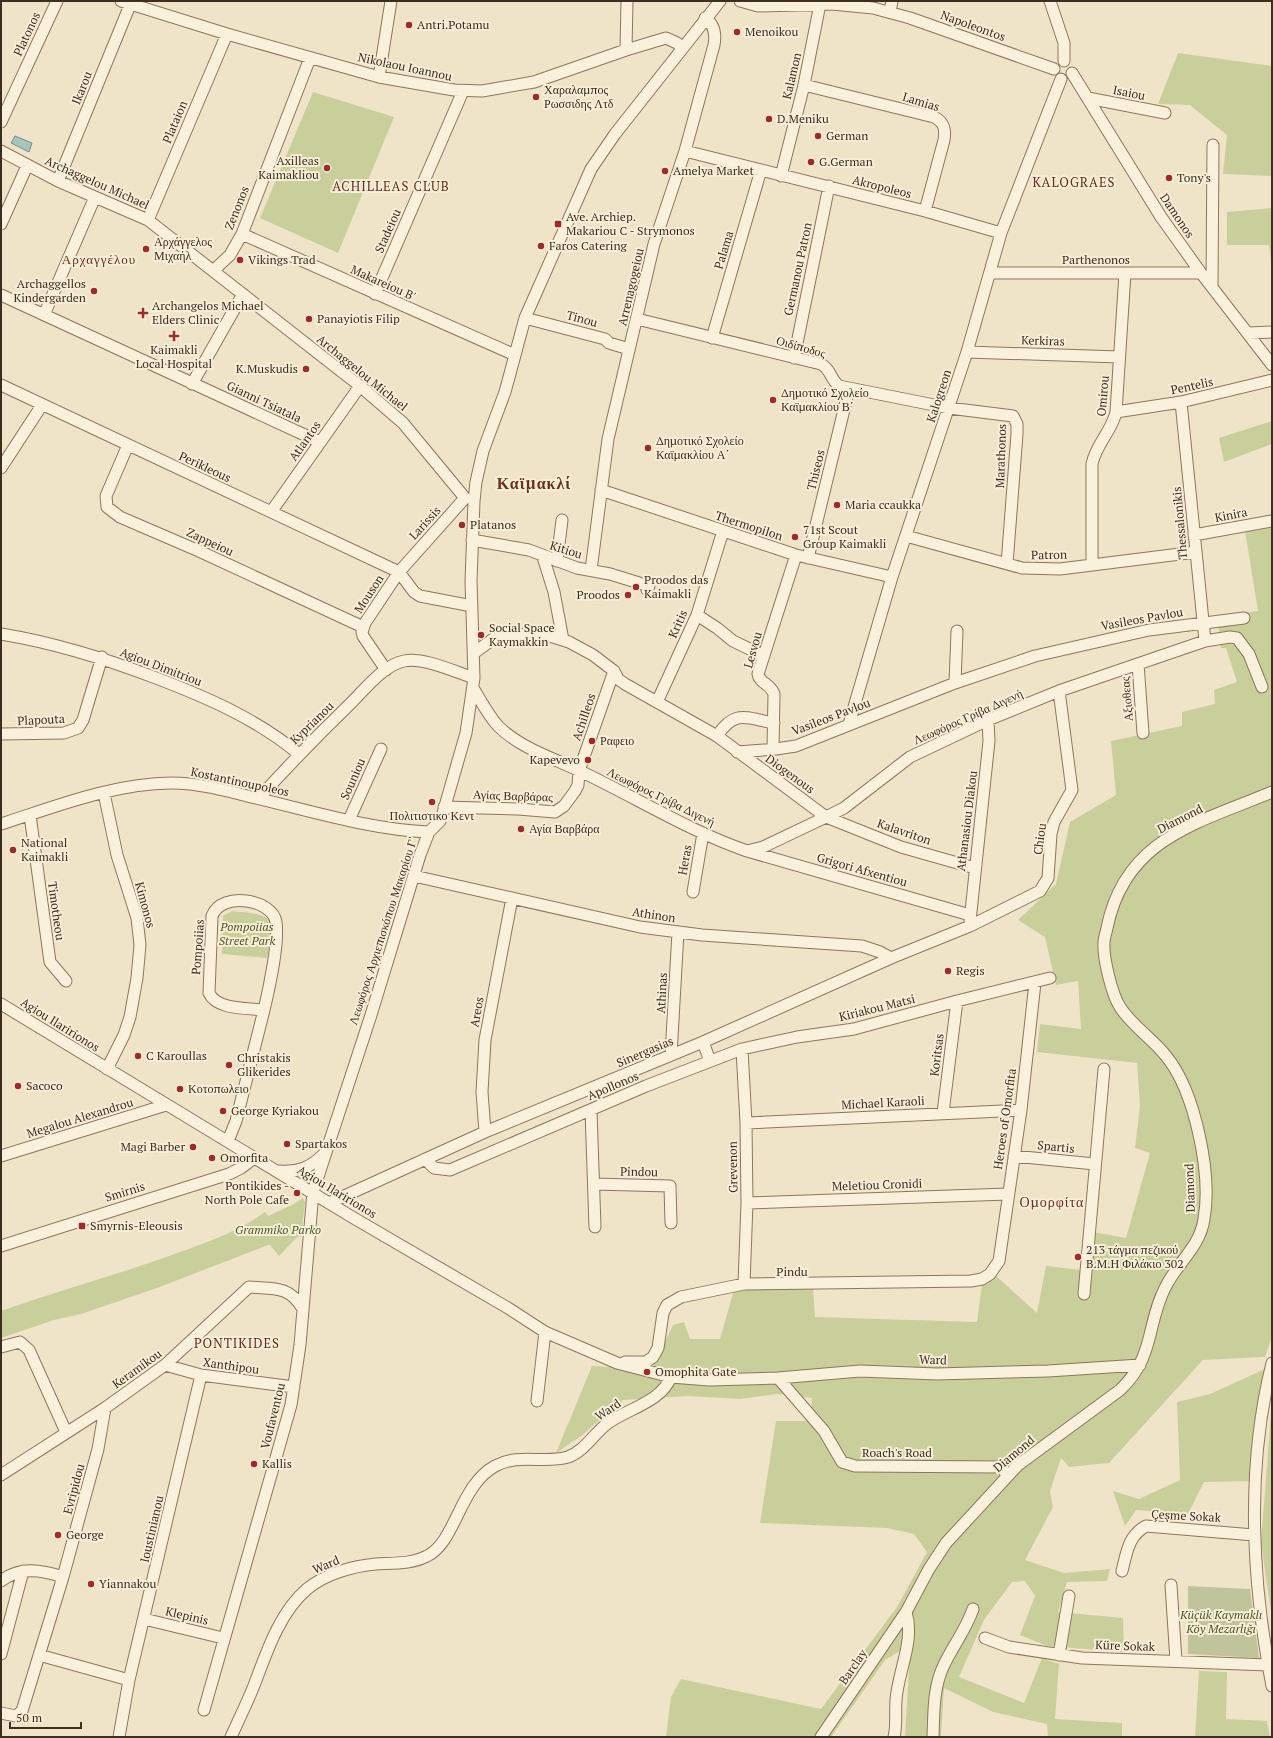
<svg xmlns="http://www.w3.org/2000/svg" width="1273" height="1738" font-family="'PT Serif',serif">
	<style>
		.green { fill: #c9cf9b }
		.cemetery { fill: #bfc49a }
		.water { fill: #a9c4bc; stroke: #6f938a }
		.lines { fill: none; stroke-linecap: round; stroke-linejoin: round }
		.minor-casing { stroke: #8d765c; stroke-width: 13 }
		.minor { stroke: #faf1dc; stroke-width: 11 }
		.poi-dot { fill: #9e2a2b; stroke: #f7eed8; stroke-width: 1.5 }
		.labels { text-anchor: middle; stroke-width: 4; stroke-linejoin: round; paint-order: stroke }
		.poi-label { font-size: 12px; fill: #3d2e20; stroke: #f7eed8; text-anchor: start }
		.street-label { font-size: 12px; fill: #3d2e20; stroke: #f7eed8 }
		.park-label { font-size: 12px; font-style: italic; fill: #4d5a26; stroke: #f7eed8 }
		.neighbourhood-label { font-size: 13px; letter-spacing: 1px; fill: #6b2e1e; stroke: #f7eed8 }
		.quarter-label { font-size: 14px; letter-spacing: 1px; fill: #6b2e1e; stroke: #f7eed8 }
		.district-label { font-size: 16px; font-weight: bold; letter-spacing: 1px; fill: #6b2e1e; stroke: #f7eed8 }
	</style>
	<rect width="100%" height="100%" fill="#f0e4c8"/>
	<path class="green" d="M1178 53 1272 66V176L1223 174 1227 135 1190 105 1158 104Z
		M313 92 394 117 338 253 260 218Z
		M1272 208V270L1269 245H1227V212Z
		M1272 421V444L1224 462 1219 438Z
		M1272 526V1337L1265 1357 1203 1360 1109 1463 1069 1467 1061 1458 1050 1491 1053 1507 1025 1560 1064 1573 1110 1569 1107 1581 1067 1582 1058 1612 1123 1618 1124 1652 1047 1646 1020 1635 1035 1596 1025 1581 1012 1582 984 1620 959 1677 1024 1703 1042 1658 1059 1664 1055 1719 1122 1723V1737H1048L1047 1724 993 1712 944 1688 941 1737H905L909 1668 913 1643 885 1660 831 1737H666L671 1697 681 1679 821 1709 897 1607 927 1552 914 1534 887 1528 760 1523 776 1421H810L812 1398 777 1394 740 1399 688 1396 623 1400 581 1436 556 1453 592 1366 652 1369 673 1325 684 1322 690 1339H720L734 1290 813 1289 815 1317 977 1322 982 1284 996 1276 1037 1313 1046 1266 1090 1271 1093 1232 1126 1238 1150 1153 1135 1148 1140 1106 1137 1063 1037 1052 1040 1024 1081 1029 1078 981 1056 985 1045 937 1018 920 1056 884 1070 822 1116 795 1111 741 1182 726V712L1215 704 1214 690 1237 682 1226 648H1221L1217 616 1258 611 1245 531Z
		M232 911C245 913 264 911 273 924L267 958 222 954 223 916Z
		M303 1198 305 1202 301 1236 296 1238 279 1256 270 1245H268L157 1288 81 1314 54 1320 1 1338V1311C60 1290 121 1274 180 1252 210 1241 239 1231 265 1212L268 1216 294 1204Z
		M1265 1369 1254 1430 1252 1481 1204 1482 1188 1514 1136 1510 1125 1526 1113 1491 1139 1499 1180 1480 1177 1402 1210 1394Z
		M1272 1400V1618L1261 1543Z
		M1199 1671 1227 1672 1226 1719 1267 1721 1270 1737H1195Z"/>
	<path class="cemetery" d="M1188 1586 1250 1589 1259 1658 1188 1654Z"/>
	<path class="water" d="M15 136 32 143 29 152 11 143Z"/>
	<g class="lines">
		<g class="minor-casing">
			<path id="minor" d="M121 1 227 34 379 77 454 90 482 91 534 82 626 50 666 38 677 43 683 48
				M740 1 758 6 832 4 873 8 910 18 1054 69
				M1050 1 1064 43V61
				M890 12 892 1
				M626 50 627 1
				M1072 73 1161 217 1201 273 1272 365
				M379 77 391 1
				M804 85 934 117C944 122 946 129 944 140L925 211
				M1088 98 1165 113
				M1 122 57 1
				M1 151 58 181 148 220 360 386 403 423 465 498
				M685 151 925 211 1001 233
				M781 176 804 85 820 4
				M58 181 130 5
				M148 220 227 34
				M1 224 27 166
				M242 234 515 355
				M213 271 230 255 242 234 310 58
				M990 273H1201
				M1212 286 1213 145
				M375 294 463 91
				M1 295 320 442
				M44 315 95 197
				M525 318 605 339 609 343 629 349
				M637 319 821 364C831 369 830 379 839 386L949 408 1013 416 1017 424V434L1007 564
				M1249 333 1272 332
				M712 338 761 170
				M967 352 1119 357
				M794 358 829 186
				M192 384 243 294
				M1 385 399 572 414 592 420 596 472 606
				M1181 402 1205 641
				M1116 412 1181 402 1272 380
				M128 445 106 496 107 507 120 517 199 551 363 627
				M1 468 42 405
				M601 490 796 555 892 577
				M271 512 360 386
				M1194 535 1272 521
				M906 536 1022 568 1060 569 1196 552
				M472 540 529 550 577 568 610 574 649 586 647 590
				M543 557 554 592 563 640
				M808 558 849 389
				M557 561 562 520
				M1092 565V464C1096 444 1112 431 1116 412L1125 273
				M591 570 608 439 654 244 685 151 714 45C716 34 714 24 705 18
				M697 615 717 628 733 641 764 656
				M1 634C56 643 104 658 156 678 206 697 257 719 299 754
				M474 653 500 634 504 633 553 637 569 642 593 655 614 671 618 679 625 684 717 736 826 817 901 847 975 868
				M1138 664 1143 733
				M386 670 363 636 362 632 365 623 399 572 465 498
				M955 683 957 631
				M473 688C481 701 488 715 498 726 520 748 553 758 580 771 635 797 689 831 747 851L970 915
				M657 702 697 615 723 531
				M849 724 892 577 967 352 1001 233 1061 79
				M1 734 64 733 78 728 83 720 102 657
				M717 736C735 709 745 718 774 723
				M773 749 774 694C771 684 759 683 758 674L796 555
				M737 752 776 749 796 746 955 683 1035 656 1149 630 1244 618
				M104 793 117 855 137 918 140 945 137 978 130 1017 124 1035 107 1069
				M259 798C289 765 320 733 352 702 366 688 384 665 404 661 424 657 455 672 474 678
				M444 807 518 809 555 812 564 806 575 791 578 785 579 771 614 671
				M30 815 50 962 66 981
				M349 820 381 749
				M1 824C54 807 115 783 171 783 198 783 225 790 251 797 308 810 371 830 429 832
				M747 851 763 847 826 817 844 808 910 757 988 720 1059 691 1205 641 1230 637 1237 638 1249 654 1262 687
				M414 876 640 927 702 935 862 946 880 952 891 958
				M693 892 703 833
				M970 921 989 741 988 720
				M1 1004 352 1217 508 1308 545 1332 617 1363 671 1377
				M703 1042 710 1061
				M742 1049 746 1123 747 1203 744 1284
				M671 1055 678 932
				M591 1110 595 1227
				M943 1113 957 1001
				M746 1123 1021 1110
				M485 1132 482 1092 485 1040 512 898
				M228 1141 236 1121 264 1010C269 989 279 942 276 922 273 900 222 890 212 916L209 993C217 1010 247 1008 264 1010
				M1 1156 166 1105
				M1014 1156 1095 1164
				M425 1159 434 1168 450 1170 646 1086 742 1049 797 1037 854 1029 957 1001 1050 978
				M279 1171C298 1173 311 1167 324 1154
				M594 1184 670 1186 671 1223
				M329 1203 485 1132 703 1042 891 958 970 926 1040 891 1048 878 1051 834 1054 822 1072 790 1059 691
				M747 1203 1008 1194
				M1 1246 229 1174 241 1168 254 1158
				M1084 1294 1104 1069
				M1 1347 20 1342 29 1350 66 1432
				M625 1362H646L653 1357 658 1348 663 1313 667 1305 681 1297 744 1284 971 1281 982 1279 990 1274 999 1261 1021 1110 1035 983
				M1272 1363C1246 1467 1252 1582 1272 1686
				M165 1365 201 1375 294 1387
				M778 1378 824 1431 842 1462 855 1466 1001 1467 1007 1475
				M537 1401 545 1332
				M1 1475 105 1408 165 1365 249 1287C273 1289 289 1285 303 1309
				M1122 1571C1127 1552 1128 1536 1146 1526L1254 1535
				M1 1581C20 1566 42 1570 63 1577
				M1171 1585 1176 1661
				M144 1619 223 1638
				M985 1638 1009 1647 1082 1658 1268 1665
				M1 1654 23 1571
				M39 1655 129 1680
				M1059 1655 1069 1596
				M204 1710 291 1405 300 1345 313 1192 371 1015 420 855 429 832 440 821 443 813 466 733 474 678 471 581 474 501 476 482 483 451 505 392 525 318 591 169 615 134 720 1
				M1 1713 16 1716 22 1711 63 1577 98 1449 105 1408
				M119 1737 129 1680 201 1375
				M231 1737C239 1719 248 1701 255 1683 267 1651 280 1612 307 1589 325 1574 353 1566 376 1564 394 1563 412 1564 427 1556 456 1542 459 1486 495 1466 519 1453 544 1464 568 1457 585 1451 594 1433 608 1423 629 1408 661 1402 671 1377L709 1380 778 1378 860 1371 937 1374 1048 1371 1140 1365
				M821 1737 906 1612 929 1569 946 1543 1018 1465 1120 1390C1156 1356 1146 1323 1166 1286 1178 1262 1200 1247 1204 1219 1212 1174 1195 1091 1166 1056 1153 1039 1132 1026 1120 1007 1112 995 1103 958 1104 943 1104 938 1106 933 1107 928 1125 838 1198 823 1272 792
				M894 1737C897 1725 895 1712 896 1700 898 1671 915 1641 906 1612
				M933 1737C934 1713 933 1689 943 1667 952 1647 966 1630 973 1609"/>
		</g>
		<use href="#minor" class="minor"/>
	</g>
	<g class="poi-dot">
		<circle cx="409" cy="25" r="4"/>
		<circle cx="737" cy="32" r="4"/>
		<circle cx="536" cy="97" r="4"/>
		<circle cx="769" cy="119" r="4"/>
		<circle cx="818" cy="136" r="4"/>
		<circle cx="811" cy="162" r="4"/>
		<circle cx="327" cy="168" r="4"/>
		<circle cx="665" cy="171" r="4"/>
		<circle cx="1169" cy="178" r="4"/>
		<rect x="554" y="220" width="8" height="8" rx="2"/>
		<circle cx="541" cy="246" r="4"/>
		<circle cx="146" cy="249" r="4"/>
		<circle cx="240" cy="260" r="4"/>
		<circle cx="94" cy="291" r="4"/>
		<path d="M141 307h4v4h4v4h-4v4h-4v-4h-4v-4h4z"/>
		<circle cx="309" cy="319" r="4"/>
		<path d="M172 330h4v4h4v4h-4v4h-4v-4h-4v-4h4z"/>
		<circle cx="306" cy="369" r="4"/>
		<circle cx="773" cy="400" r="4"/>
		<circle cx="648" cy="448" r="4"/>
		<circle cx="837" cy="505" r="4"/>
		<circle cx="462" cy="525" r="4"/>
		<circle cx="795" cy="537" r="4"/>
		<circle cx="636" cy="587" r="4"/>
		<circle cx="628" cy="595" r="4"/>
		<circle cx="481" cy="635" r="4"/>
		<circle cx="592" cy="741" r="4"/>
		<circle cx="588" cy="760" r="4"/>
		<circle cx="432" cy="802" r="4"/>
		<circle cx="521" cy="829" r="4"/>
		<circle cx="13" cy="850" r="4"/>
		<circle cx="948" cy="971" r="4"/>
		<circle cx="138" cy="1056" r="4"/>
		<circle cx="229" cy="1065" r="4"/>
		<circle cx="18" cy="1086" r="4"/>
		<circle cx="180" cy="1089" r="4"/>
		<circle cx="223" cy="1111" r="4"/>
		<circle cx="287" cy="1144" r="4"/>
		<circle cx="193" cy="1147" r="4"/>
		<circle cx="212" cy="1158" r="4"/>
		<circle cx="297" cy="1193" r="4"/>
		<rect x="78" y="1222" width="8" height="8" rx="2"/>
		<circle cx="1078" cy="1257" r="4"/>
		<circle cx="647" cy="1372" r="4"/>
		<circle cx="254" cy="1464" r="4"/>
		<circle cx="58" cy="1535" r="4"/>
		<circle cx="91" cy="1584" r="4"/>
	</g>
	<g class="labels">
		<g class="poi-label">
			<text x="417" y="29">Antri.Potamu</text>
			<text x="745" y="36">Menoikou</text>
			<text x="544" y="94">Χαραλαμπος<tspan x="544" dy="14">Ρωσσιδης Λτδ</tspan></text>
			<text x="777" y="123">D.Meniku</text>
			<text x="826" y="140">German</text>
			<text x="319" y="165" text-anchor="end">Axilleas<tspan x="319" dy="14">Kaimakliou</tspan></text>
			<text x="819" y="166">G.German</text>
			<text x="673" y="175">Amelya Market</text>
			<text x="1177" y="182">Tony's</text>
			<text x="566" y="221">Ave. Archiep.<tspan x="566" dy="14">Makariou C - Strymonos</tspan></text>
			<text x="154" y="246">Αρχάγγελος<tspan x="154" dy="14">Μιχαήλ</tspan></text>
			<text x="549" y="250">Faros Catering</text>
			<text x="248" y="264">Vikings Trad</text>
			<text x="86" y="288" text-anchor="end">Archaggellos<tspan x="86" dy="14">Kindergarden</tspan></text>
			<text x="152" y="310">Archangelos Michael<tspan x="152" dy="14">Elders Clinic</tspan></text>
			<text x="317" y="323">Panayiotis Filip</text>
			<text x="174" y="354" text-anchor="middle">Kaimakli<tspan x="174" dy="14">Local Hospital</tspan></text>
			<text x="298" y="373" text-anchor="end">K.Muskudis</text>
			<text x="781" y="397">Δημοτικό Σχολείο<tspan x="781" dy="14">Καϊμακλίου Β΄</tspan></text>
			<text x="656" y="445">Δημοτικό Σχολείο<tspan x="656" dy="14">Καϊμακλίου Α΄</tspan></text>
			<text x="845" y="509">Maria ccaukka</text>
			<text x="470" y="529">Platanos</text>
			<text x="803" y="534">71st Scout<tspan x="803" dy="14">Group Kaimakli</tspan></text>
			<text x="644" y="584">Proodos das<tspan x="644" dy="14">Kaimakli</tspan></text>
			<text x="620" y="599" text-anchor="end">Proodos</text>
			<text x="489" y="632">Social Space<tspan x="489" dy="14">Kaymakkin</tspan></text>
			<text x="600" y="745">Ραφειο</text>
			<text x="580" y="764" text-anchor="end">Kapevevo</text>
			<text x="432" y="820" text-anchor="middle">Πολιτιστικο Κεντ</text>
			<text x="529" y="833">Αγία Βαρβάρα</text>
			<text x="21" y="847">National<tspan x="21" dy="14">Kaimakli</tspan></text>
			<text x="956" y="975">Regis</text>
			<text x="146" y="1060">C Karoullas</text>
			<text x="237" y="1062">Christakis<tspan x="237" dy="14">Glikerides</tspan></text>
			<text x="26" y="1090">Sacoco</text>
			<text x="188" y="1093">Κοτοπωλειο</text>
			<text x="231" y="1115">George Kyriakou</text>
			<text x="295" y="1148">Spartakos</text>
			<text x="185" y="1151" text-anchor="end">Magi Barber</text>
			<text x="220" y="1162">Omorfita</text>
			<text x="289" y="1190" text-anchor="end">Pontikides -<tspan x="289" dy="14">North Pole Cafe</tspan></text>
			<text x="90" y="1230">Smyrnis-Eleousis</text>
			<text x="1086" y="1254">213 τάγμα πεζικού<tspan x="1086" dy="14">B.M.H Φιλάκιο 302</tspan></text>
			<text x="655" y="1376">Omophita Gate</text>
			<text x="262" y="1468">Kallis</text>
			<text x="66" y="1539">George</text>
			<text x="99" y="1588">Yiannakou</text>
		</g>
		<g class="street-label">
			<text transform="translate(973 26) rotate(20)" y="4">Napoleontos</text>
			<text transform="translate(27 34) rotate(-65)" y="4">Platonos</text>
			<text transform="translate(405 67) rotate(12)" y="4">Nikolaou Ioannou</text>
			<text transform="translate(792 76) rotate(-77)" y="4">Kalamon</text>
			<text transform="translate(82 88) rotate(-68)" y="4">Ikarou</text>
			<text transform="translate(1129 93) rotate(11)" y="4">Isaiou</text>
			<text transform="translate(921 102) rotate(17)" y="4">Lamias</text>
			<text transform="translate(175 122) rotate(-67)" y="4">Plataion</text>
			<text transform="translate(97 183) rotate(24)" y="4">Archaggelou Michael</text>
			<text transform="translate(882 187) rotate(14)" y="4">Akropoleos</text>
			<text transform="translate(237 208) rotate(-68)" y="4">Zenonos</text>
			<text transform="translate(1177 216) rotate(56)" y="4">Damonos</text>
			<text transform="translate(388 231) rotate(-66)" y="4">Stadeiou</text>
			<text transform="translate(724 250) rotate(-73)" y="4">Palama</text>
			<text x="1096" y="264">Parthenonos</text>
			<text transform="translate(798 269) rotate(-78)" y="4">Germanou Patron</text>
			<text transform="translate(383 283) rotate(24)" y="4">Makareiou B'</text>
			<text transform="translate(631 287) rotate(-77)" y="4">Arrenagogeiou</text>
			<text transform="translate(582 319) rotate(15)" y="4">Tinou</text>
			<text transform="translate(1043 341) rotate(2)" y="4">Kerkiras</text>
			<text transform="translate(801 347) rotate(16)" y="4">Οιδίποδος</text>
			<text transform="translate(362 373) rotate(39)" y="4">Archaggelou Michael</text>
			<text transform="translate(1192 386) rotate(-12)" y="4">Pentelis</text>
			<text transform="translate(939 396) rotate(-72)" y="4">Kalogreon</text>
			<text transform="translate(1103 396) rotate(-85)" y="4">Omirou</text>
			<text transform="translate(264 402) rotate(25)" y="4">Gianni Tsiatala</text>
			<text transform="translate(305 441) rotate(-55)" y="4">Atlantos</text>
			<text transform="translate(1001 456) rotate(-88)" y="4">Marathonos</text>
			<text transform="translate(205 467) rotate(25)" y="4">Perikleous</text>
			<text transform="translate(816 470) rotate(-76)" y="4">Thiseos</text>
			<text transform="translate(1231 515) rotate(-11)" y="4">Kinira</text>
			<text transform="translate(425 523) rotate(-48)" y="4">Larissis</text>
			<text transform="translate(1180 523) rotate(-95)" y="4">Thessalonikis</text>
			<text transform="translate(749 526) rotate(18)" y="4">Thermopilon</text>
			<text transform="translate(210 542) rotate(25)" y="4">Zappeiou</text>
			<text transform="translate(566 550) rotate(17)" y="4">Kitiou</text>
			<text transform="translate(1049 555) rotate(-1)" y="4">Patron</text>
			<text transform="translate(369 594) rotate(-57)" y="4">Mouson</text>
			<text transform="translate(1142 619) rotate(-10)" y="4">Vasileos Pavlou</text>
			<text transform="translate(678 624) rotate(-66)" y="4">Kritis</text>
			<text transform="translate(753 650) rotate(-74)" y="4">Lesvou</text>
			<text transform="translate(161 667) rotate(21)" y="4">Agiou Dimitriou</text>
			<text transform="translate(1127 699) rotate(-95)" y="4">Αξιοθεας</text>
			<text transform="translate(584 717) rotate(-71)" y="4">Achilleos</text>
			<text transform="translate(831 717) rotate(-21)" y="4">Vasileos Pavlou</text>
			<text transform="translate(968 717) rotate(-24)" y="4">Λεωφόρος Γρίβα Διγενή</text>
			<text transform="translate(41 720) rotate(-3)" y="4">Plapouta</text>
			<text transform="translate(312 723) rotate(-44)" y="4">Kyprianou</text>
			<text transform="translate(790 774) rotate(36)" y="4">Diogenous</text>
			<text transform="translate(353 779) rotate(-66)" y="4">Souniou</text>
			<text transform="translate(240 782) rotate(12)" y="4">Kostantinoupoleos</text>
			<text transform="translate(513 796) rotate(2)" y="4">Αγίας Βαρβάρας</text>
			<text transform="translate(661 797) rotate(26)" y="4">Λεωφόρος Γρίβα Διγενή</text>
			<text transform="translate(1180 819) rotate(-27)" y="4">Diamond</text>
			<text transform="translate(967 821) rotate(-83)" y="4">Athanasiou Diakou</text>
			<text transform="translate(904 832) rotate(19)" y="4">Kalavriton</text>
			<text transform="translate(1040 839) rotate(-82)" y="4">Chiou</text>
			<text transform="translate(685 860) rotate(-80)" y="4">Heras</text>
			<text transform="translate(862 870) rotate(16)" y="4">Grigori Afxentiou</text>
			<text transform="translate(145 905) rotate(75)" y="4">Kimonos</text>
			<text transform="translate(56 911) rotate(82)" y="4">Timotheou</text>
			<text transform="translate(654 915) rotate(9)" y="4">Athinon</text>
			<text transform="translate(383 931) rotate(-72)" y="4">Λεωφόρος Αρχιεπισκόπου Μακαρίου Γ'</text>
			<text transform="translate(198 947) rotate(-86)" y="4">Pompoiias</text>
			<text transform="translate(662 993) rotate(-87)" y="4">Athinas</text>
			<text transform="translate(877 1008) rotate(-14)" y="4">Kiriakou Matsi</text>
			<text transform="translate(477 1012) rotate(-80)" y="4">Areos</text>
			<text transform="translate(60 1025) rotate(32)" y="4">Agiou Ilaririonos</text>
			<text transform="translate(645 1052) rotate(-23)" y="4">Sinergasias</text>
			<text transform="translate(937 1055) rotate(-83)" y="4">Koritsas</text>
			<text transform="translate(613 1086) rotate(-23)" y="4">Apollonos</text>
			<text transform="translate(883 1103) rotate(-3)" y="4">Michael Karaoli</text>
			<text transform="translate(80 1118) rotate(-17)" y="4">Megalou Alexandrou</text>
			<text transform="translate(1005 1119) rotate(-82)" y="4">Heroes of Omorfita</text>
			<text transform="translate(1056 1147) rotate(6)" y="4">Spartis</text>
			<text transform="translate(733 1167) rotate(-91)" y="4">Grevenon</text>
			<text transform="translate(639 1172) rotate(1)" y="4">Pindou</text>
			<text transform="translate(877 1185) rotate(-2)" y="4">Meletiou Cronidi</text>
			<text transform="translate(1190 1188) rotate(-92)" y="4">Diamond</text>
			<text transform="translate(125 1192) rotate(-17)" y="4">Smirnis</text>
			<text transform="translate(337 1192) rotate(31)" y="4">Agiou Ilaririonos</text>
			<text x="792" y="1276">Pindu</text>
			<text transform="translate(933 1360) rotate(2)" y="4">Ward</text>
			<text transform="translate(231 1366) rotate(8)" y="4">Xanthipou</text>
			<text transform="translate(137 1369) rotate(-36)" y="4">Keramikou</text>
			<text transform="translate(608 1410) rotate(-34)" y="4">Ward</text>
			<text transform="translate(273 1416) rotate(-76)" y="4">Voufaventou</text>
			<text x="897" y="1457">Roach's Road</text>
			<text transform="translate(1014 1454) rotate(-40)" y="4">Diamond</text>
			<text transform="translate(74 1489) rotate(-75)" y="4">Evripidou</text>
			<text transform="translate(1186 1516) rotate(3)" y="4">Çeşme Sokak</text>
			<text transform="translate(152 1529) rotate(-77)" y="4">Ioustinianou</text>
			<text transform="translate(326 1565) rotate(-23)" y="4">Ward</text>
			<text transform="translate(187 1616) rotate(13)" y="4">Klepinis</text>
			<text transform="translate(1125 1646) rotate(2)" y="4">Küre Sokak</text>
			<text transform="translate(853 1667) rotate(-56)" y="4">Barclay</text>
		</g>
		<g class="park-label">
			<text x="247" y="931">Pompoiias<tspan x="247" dy="14">Street Park</tspan></text>
			<text x="278" y="1234">Grammiko Parko</text>
			<text x="1221" y="1619">Küçük Kaymaklı<tspan x="1221" dy="14">Köy Mezarlığı</tspan></text>
		</g>
		<g class="neighbourhood-label">
			<text x="1074" y="187">KALOGRAES</text>
			<text x="391" y="191">ACHILLEAS CLUB</text>
			<text x="99" y="264">Αρχαγγέλου</text>
			<text x="237" y="1348">PONTIKIDES</text>
		</g>
		<g class="quarter-label">
			<text x="1052" y="1207">Ομορφίτα</text>
		</g>
		<g class="district-label">
			<text x="534" y="489">Καϊμακλί</text>
		</g>
	</g>
	<rect width="1273" height="1738" fill="none" stroke="#3d2e20" stroke-width="4"/>
	<path d="M10 1722v6h71v-6" fill="none" stroke="#3d2e20" stroke-width="2"/>
	<text x="16" y="1722" font-size="12" fill="#3d2e20" stroke="#f7eed8" stroke-width="3" paint-order="stroke">50 m</text>
</svg>
